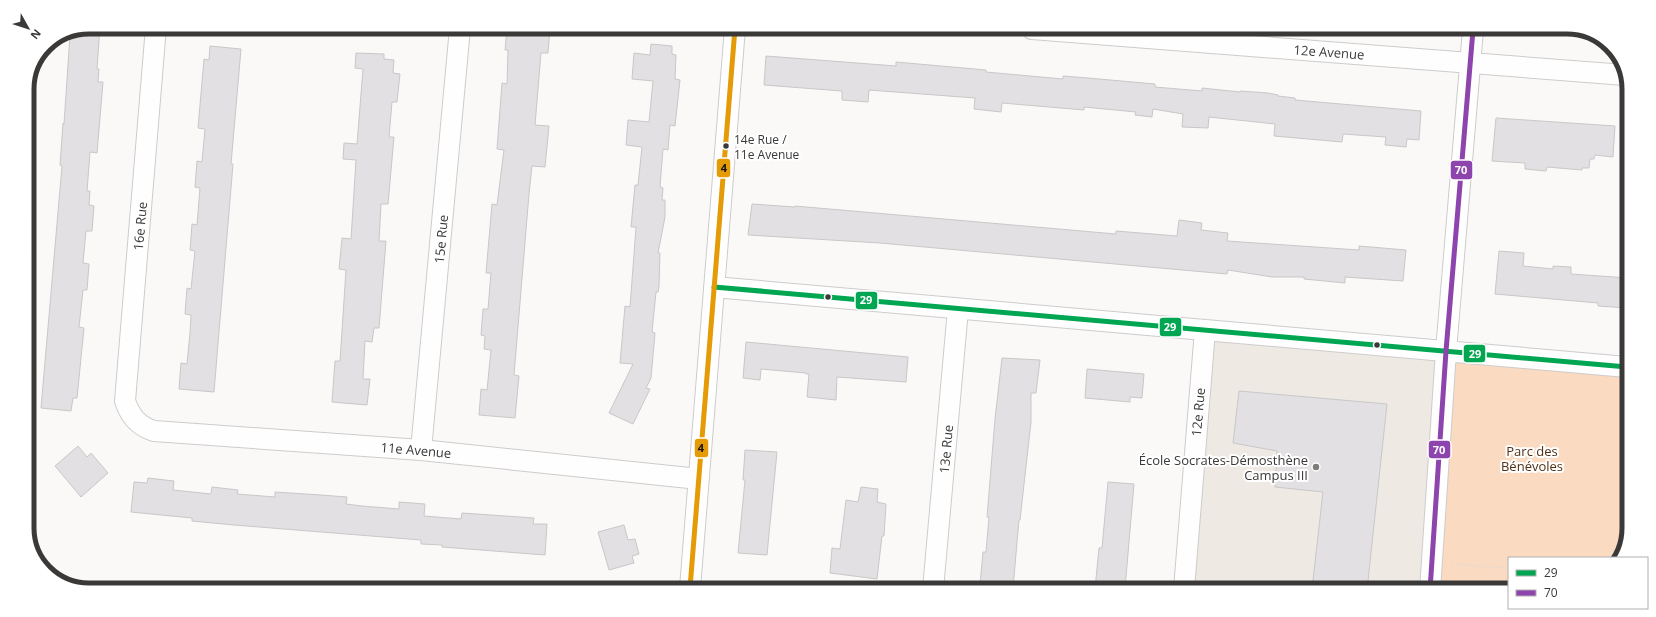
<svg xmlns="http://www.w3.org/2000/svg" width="1656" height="617" font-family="'Open Sans',sans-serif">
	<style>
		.built { fill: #efe9e4 }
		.green { fill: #fadac0 }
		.building { fill: #e2e0e2; stroke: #c8c8c8 }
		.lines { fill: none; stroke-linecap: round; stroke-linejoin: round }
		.minor-casing { stroke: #cecccb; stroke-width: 22 }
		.path { stroke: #dcdbdb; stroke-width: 2.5; stroke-dasharray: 1 3; stroke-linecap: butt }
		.minor { stroke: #fefefe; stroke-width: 20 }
		.bus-1-casing { stroke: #fff; stroke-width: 8 }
		.bus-2-casing { stroke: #fff; stroke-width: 8 }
		.bus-3-casing { stroke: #fff; stroke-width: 8 }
		.bus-1 { stroke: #00a651; stroke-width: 5 }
		.bus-2 { stroke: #8e44ad; stroke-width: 5 }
		.bus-3 { stroke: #e49b06; stroke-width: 5 }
		.bus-dot { fill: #3b3938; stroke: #fff; stroke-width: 1.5 }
		.poi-dot { fill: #7e7c7b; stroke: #fff; stroke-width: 1.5 }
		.labels { text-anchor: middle; stroke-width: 4; stroke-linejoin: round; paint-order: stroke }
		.bus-label { font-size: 12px; fill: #3b3938; stroke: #fff; text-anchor: start }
		.street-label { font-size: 13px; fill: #3b3938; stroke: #fff }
		.park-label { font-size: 13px; fill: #503015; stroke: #fff }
		.poi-label { font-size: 13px; fill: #3b3938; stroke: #fff; text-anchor: end }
		.rim { fill: none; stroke: #3b3938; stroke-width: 5 }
		.line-badge { stroke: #fff; stroke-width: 1.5 }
		.badge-label { font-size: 11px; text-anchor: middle; font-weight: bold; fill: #fff }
		.pale-badge-label { font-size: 11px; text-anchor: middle; font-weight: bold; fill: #111 }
	</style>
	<rect width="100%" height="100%" fill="#fbf9f8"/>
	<path class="built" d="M1205 330 1446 351 1430 590 1184 589Z"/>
	<path class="green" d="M1446 351 1627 367 1626 548 1618 558H1509V590H1430Z"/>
	<path class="building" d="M89 27H100L97 69H99L98 82H103L97 153 90 152 87 191H90L89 205 94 206 92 231H86L83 263 89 264 87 290H83L79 327 84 328 77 398H73L71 411 41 408 62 166 60 165 63 123 64 124 70 35Z
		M507 28H550L548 53H541L535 125 549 126 545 167 532 166 529 194 514 375 519 376 515 418 479 415 481 389 487 390 491 350 484 349 485 336 481 335 483 309H488L491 273H486L492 204 497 205 504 150 497 149 502 83 507 84 508 50H505Z
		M651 44 672 46V54L676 55 675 79 680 80 675 126 670 125 668 150 663 149 660 187 663 188 662 200H665V217L658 253H660L659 287 658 292H656L652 332 655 333 651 378 646 388 650 389 633 424 609 413 633 364 620 363 625 306 630 307 636 227H631L635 185H638L642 147 626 145 628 120 649 122 653 81 632 79 634 53 650 55Z
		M210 46 241 49 231 164H233L214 392 179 389 181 363 187 364 190 333 191 315 185 314 187 288 191 289 195 251 190 250 192 224 197 225 200 188 195 187 197 161 202 162 205 129 198 128 204 59 209 60Z
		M356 53 384 54V59L394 60 393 73 400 74 397 102H392L389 137H394L388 204H381L379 241H386L379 328H374L372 342 365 341 363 379H370L367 405 332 402 335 361H340L346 270 339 269 342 238 351 239 356 160 343 159 344 143 357 144 363 69 355 68Z
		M766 56 896 66V62L986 70V72L1063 79V76L1088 78 1155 84V87L1202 91V88L1240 92V91L1268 93 1278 95V96L1295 98V100L1421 111 1419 140 1407 139 1406 147 1385 145 1386 137 1343 134 1342 142 1274 136 1275 124 1209 117 1208 128 1182 127 1183 114 1153 109 1152 117 1135 115 1136 112 1084 107V110L1002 103 1001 112 974 109 975 98 869 90 868 102 842 100V91L764 85Z
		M1496 118 1615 126 1613 157 1595 155 1594 159H1590L1589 168H1582V170L1547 167 1546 171 1525 169V163L1492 161Z
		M752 204 795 207V206L1116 234V231L1177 236 1179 220 1202 223 1201 230 1228 233 1227 241 1359 250V246L1406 250 1403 281 1345 277V283L1304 279V277H1272L1228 270 1227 274 880 243 748 235Z
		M1499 251 1524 253 1523 266 1553 269V266L1571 267V274L1628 278 1627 308 1598 306V303L1495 294Z
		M746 342 908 357 906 382 837 377 836 400 807 397 809 374H806V373L761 369 760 380 743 378Z
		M1002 358 1040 360 1036 393H1031V422L1020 520H1019L1013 588 980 585 983 552H986L989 517H987L995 419Z
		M1087 369 1144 374 1142 398 1130 397V402L1085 398Z
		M1239 391 1387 404 1367 590 1312 589 1323 492 1275 487 1277 451 1233 443Z
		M78 446 87 457 91 453 108 473 81 497 55 466Z
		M745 450 777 452 767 555 738 553 745 480H743Z
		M148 478 174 481 173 490 211 494 212 487 238 490 237 494 275 497V492L321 495 347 497 346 504 362 506 399 509V502L425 504 424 516 461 519 462 513 534 518 533 524H547L545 555 442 547V545L421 544V540L234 525 192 521V518L131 512 134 482 147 483Z
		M1108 482 1134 484 1125 589H1095L1099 548H1102Z
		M861 487 878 489 877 502 886 504 884 536H882L877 579 830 573 832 548 840 549 846 500 858 502Z
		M624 525 628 540 635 539 639 554 632 556 634 563 609 570 598 532Z"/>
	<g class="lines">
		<g class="minor-casing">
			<path id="minor" d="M156 27 125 401C130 416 138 426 154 431L421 450 699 479
				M1032 29 1625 75
				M714 287 1627 367
				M421 450 460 28
				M690 588 735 28
				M933 589 958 309
				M1184 589 1205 330
				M1430 590 1446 351 1473 30"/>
		</g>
		<path class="path" d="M1452 564 1509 568"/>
		<use href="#minor" class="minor"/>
		<g class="bus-1-casing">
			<path id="bus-1" d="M714 287 1627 367"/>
		</g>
		<g class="bus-2-casing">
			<path id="bus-2" d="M1430 590 1446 351 1473 30"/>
		</g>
		<g class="bus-3-casing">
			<path id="bus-3" d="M690 588 735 28"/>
		</g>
		<use href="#bus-1" class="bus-1"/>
		<use href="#bus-2" class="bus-2"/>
		<use href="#bus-3" class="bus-3"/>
	</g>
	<g class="bus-dot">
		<circle cx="726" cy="146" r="3.5"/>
		<circle cx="828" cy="297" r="3.5"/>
		<circle cx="1377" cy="345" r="3.5"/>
	</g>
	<circle class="poi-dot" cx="1316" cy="467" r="4"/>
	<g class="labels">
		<g class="bus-label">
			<text x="734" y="144">14e Rue /<tspan x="734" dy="15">11e Avenue</tspan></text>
		</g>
		<g class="street-label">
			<text transform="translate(1329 52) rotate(4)" y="5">12e Avenue</text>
			<text transform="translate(140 226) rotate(-85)" y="5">16e Rue</text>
			<text transform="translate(441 239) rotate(-85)" y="5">15e Rue</text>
			<text transform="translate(1198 412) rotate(-85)" y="5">12e Rue</text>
			<text transform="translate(946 449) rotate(-85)" y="5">13e Rue</text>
			<text transform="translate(416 450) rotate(5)" y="5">11e Avenue</text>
		</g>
		<g class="park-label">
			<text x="1532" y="456">Parc des<tspan x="1532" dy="15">Bénévoles</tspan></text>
		</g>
		<g class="poi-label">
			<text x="1308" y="465">École Socrates-Démosthène<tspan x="1308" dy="15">Campus III</tspan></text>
		</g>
	</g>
	<path d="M0 0H1656V617H0ZM89 34H1567A55 55 0 0 1 1622 89V528A55 55 0 0 1 1567 583H89A55 55 0 0 1 34 528V89A55 55 0 0 1 89 34Z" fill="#fff" fill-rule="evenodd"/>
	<path class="rim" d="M89 34H1567A55 55 0 0 1 1622 89V528A55 55 0 0 1 1567 583H89A55 55 0 0 1 34 528V89A55 55 0 0 1 89 34Z"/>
	<g class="line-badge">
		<rect x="716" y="158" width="15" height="20" rx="4" fill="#e49b06"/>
		<rect x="1450" y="160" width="23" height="20" rx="4" fill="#8e44ad"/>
		<rect x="855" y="291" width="23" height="19" rx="4" fill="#00a651"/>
		<rect x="1159" y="317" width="23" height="20" rx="4" fill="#00a651"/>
		<rect x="1463" y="344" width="23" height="19" rx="4" fill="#00a651"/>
		<rect x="694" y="438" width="15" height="20" rx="4" fill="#e49b06"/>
		<rect x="1428" y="440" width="23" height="19" rx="4" fill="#8e44ad"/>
	</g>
	<g class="badge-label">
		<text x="1461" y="174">70</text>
		<text x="866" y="304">29</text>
		<text x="1170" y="331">29</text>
		<text x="1475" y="358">29</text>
		<text x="1439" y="454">70</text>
	</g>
	<g class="pale-badge-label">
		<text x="724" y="172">4</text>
		<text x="701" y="452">4</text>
	</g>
	<rect x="1508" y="557" width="140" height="52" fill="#ffffff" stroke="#b1b0af"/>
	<rect x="1516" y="570" width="20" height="6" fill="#00a651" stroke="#b1b0af"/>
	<text x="1544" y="577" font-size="12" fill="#3b3938">29</text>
	<rect x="1516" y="590" width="20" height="6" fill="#8e44ad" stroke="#b1b0af"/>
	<text x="1544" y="597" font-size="12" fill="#3b3938">70</text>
	<g transform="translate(28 28) rotate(129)" stroke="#ffffff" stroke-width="3" paint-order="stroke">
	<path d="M0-3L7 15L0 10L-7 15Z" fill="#3b3938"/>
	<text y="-6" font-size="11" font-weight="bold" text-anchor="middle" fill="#3b3938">N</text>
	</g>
</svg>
